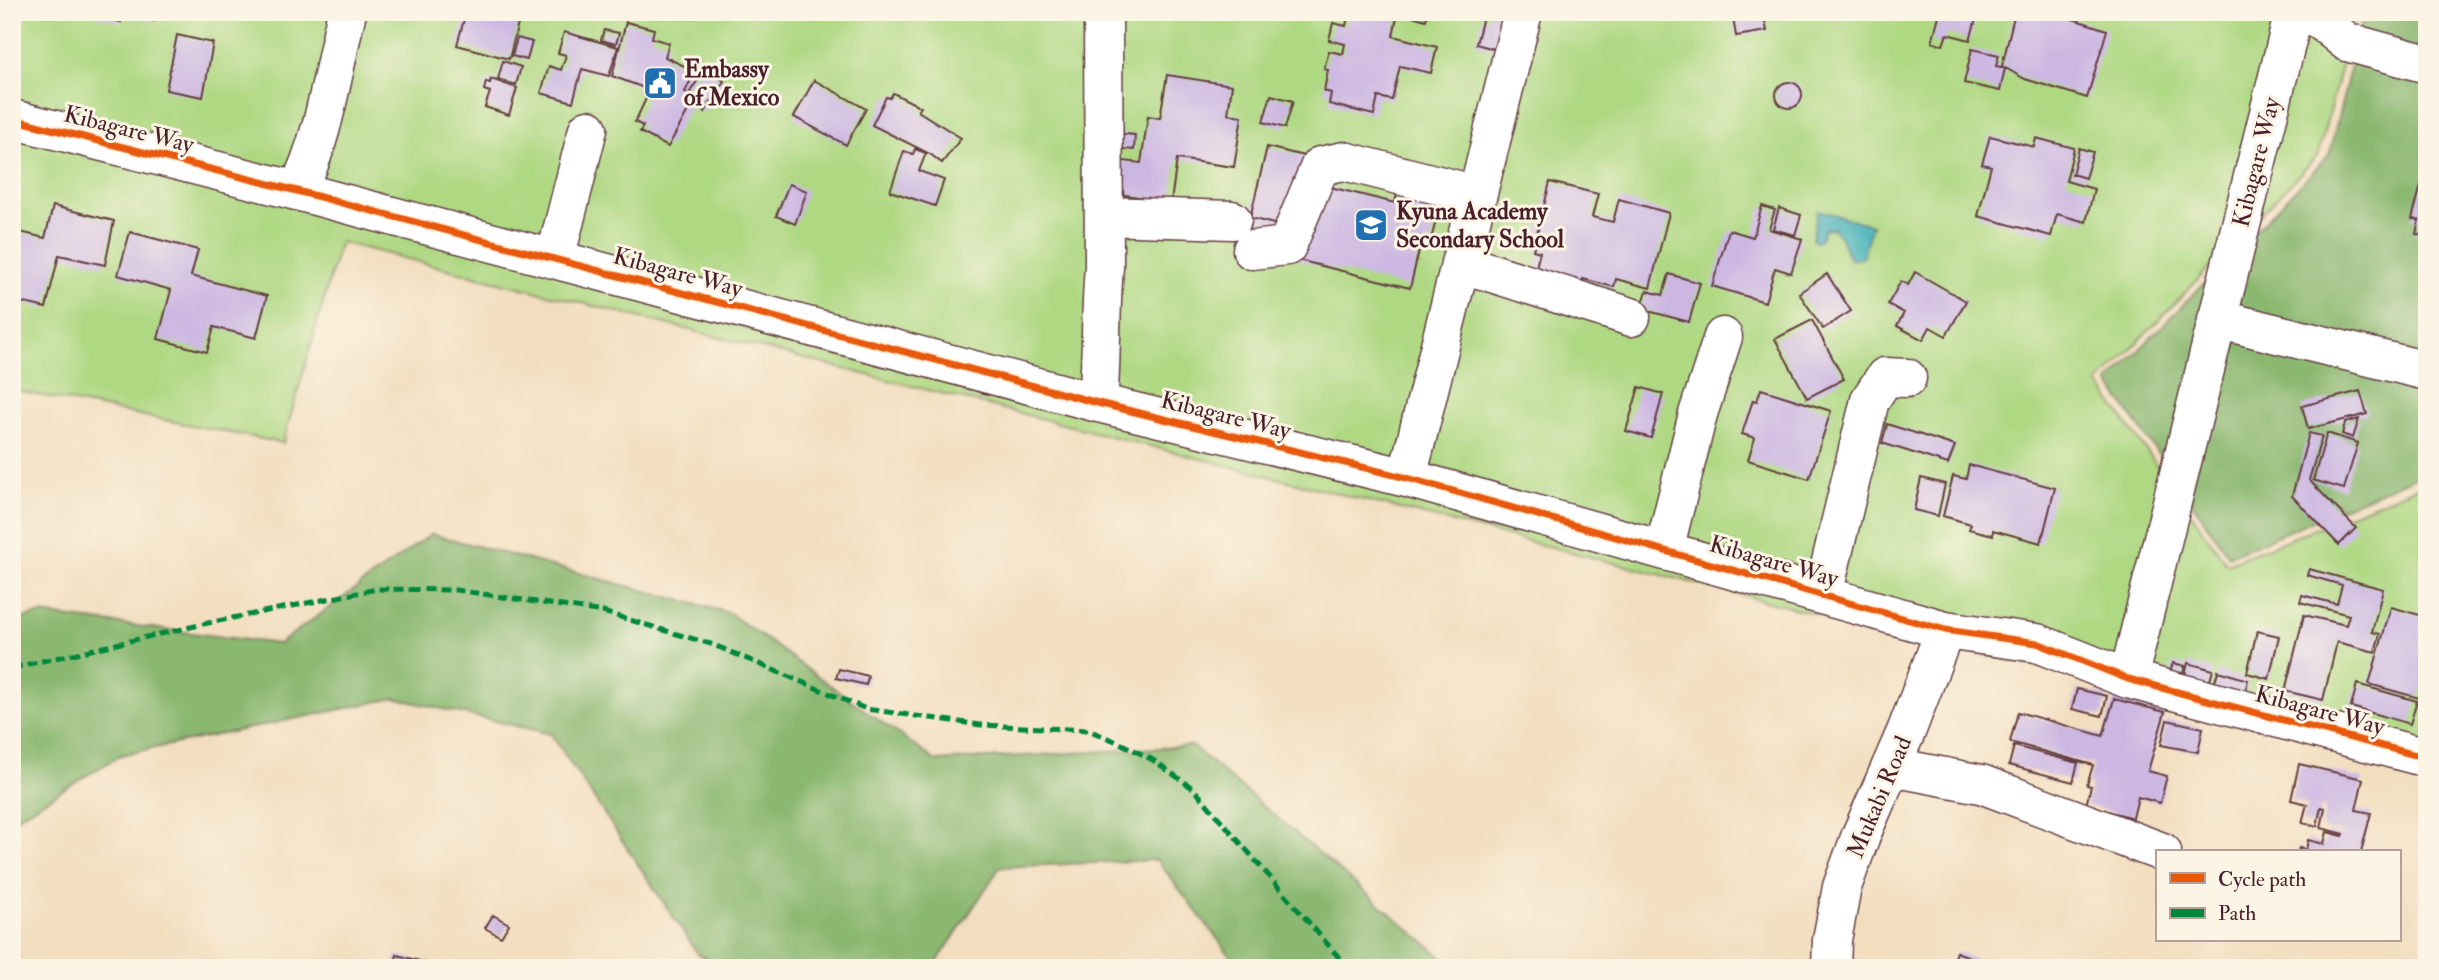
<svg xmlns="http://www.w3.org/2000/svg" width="2439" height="980" font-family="'IM FELL Double Pica',serif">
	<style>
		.green { fill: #afd883; stroke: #7c7c57; stroke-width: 2 }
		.forest { fill: #8bb871; stroke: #6a6c4e; stroke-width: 2 }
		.water { fill: #3fb0b8; stroke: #446872; stroke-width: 2 }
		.building { fill: #ccb7e2 }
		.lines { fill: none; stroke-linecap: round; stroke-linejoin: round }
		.minor-casing { stroke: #633c41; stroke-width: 41 }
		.minor { stroke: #fff; stroke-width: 38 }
		.quiet { stroke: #00873e; stroke-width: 5; stroke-dasharray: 10 5; stroke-linecap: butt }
		.cycleway-casing { stroke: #fcf5e5; stroke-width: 11 }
		.cycleway { stroke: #e8590c; stroke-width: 7 }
		.labels { text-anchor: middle; stroke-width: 6; stroke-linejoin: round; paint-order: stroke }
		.poi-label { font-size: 24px; font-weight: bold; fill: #4a1f2b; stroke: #fcf5e5; text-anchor: start }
		.street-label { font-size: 24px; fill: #4a1f2b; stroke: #fcf5e5 }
	</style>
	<rect width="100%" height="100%" fill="#fcf5e5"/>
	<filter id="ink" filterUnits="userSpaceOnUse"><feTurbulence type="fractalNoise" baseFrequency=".0143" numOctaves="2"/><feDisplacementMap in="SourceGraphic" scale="14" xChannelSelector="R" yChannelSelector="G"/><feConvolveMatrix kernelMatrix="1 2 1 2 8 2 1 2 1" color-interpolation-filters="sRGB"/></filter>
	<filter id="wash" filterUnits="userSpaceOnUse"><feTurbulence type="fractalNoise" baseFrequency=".00686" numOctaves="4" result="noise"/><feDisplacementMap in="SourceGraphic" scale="28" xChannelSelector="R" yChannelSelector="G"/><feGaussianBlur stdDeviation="1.57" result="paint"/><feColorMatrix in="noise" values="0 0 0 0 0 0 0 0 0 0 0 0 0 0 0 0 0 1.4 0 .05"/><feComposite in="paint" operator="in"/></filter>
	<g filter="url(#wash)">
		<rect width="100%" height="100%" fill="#f2debf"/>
		<path class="green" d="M12 12H2355L2318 155 2098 383 2227 564 2427 483V756L1924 641 340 242 283 443 12 390Z"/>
		<path class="forest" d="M2364 12H2427V472L2229 556 2108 382 2329 155Z
			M431 534 729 613 936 761 1192 746 1455 968H1240L1157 860 1000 867 933 968H724L698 954 551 734 395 698 121 755 12 820V621L41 614 279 644Z"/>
		<path class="water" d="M1818 210 1872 225 1862 258 1850 260 1841 238 1833 228 1824 229 1821 239 1816 241 1812 239Z"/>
		<g id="blocks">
			<path class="building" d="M97 12H156L154 21 123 14 121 22 96 16Z
				M466 12H521L509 59 457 45Z
				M1349 12H1398L1393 36 1437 47 1431 73 1400 66 1392 100 1378 97 1374 115 1329 104 1331 93 1324 91 1328 70 1324 69 1329 51 1343 54 1345 44 1329 40 1333 23 1346 26Z
				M1398 12H1428L1426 20Z
				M1491 12H1516L1505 52 1476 44 1483 17 1489 18Z
				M1732 12H1763L1767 31 1736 36Z
				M1940 12H1978L1970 40 1947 34 1943 45 1932 42Z
				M2015 12H2051L2107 30 2087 98 2025 79 2002 66Z
				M626 22 654 29 652 38 669 43 665 57 695 71 685 92 695 98 668 147 640 132 643 126 635 122 650 90 612 76Z
				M604 30 619 33 616 44 601 40Z
				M564 32 618 47 609 76 582 69 573 102 541 93 549 66 561 70 566 55 558 53Z
				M177 35 213 43 203 97 166 90Z
				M517 38 532 42 527 60 512 56Z
				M1972 49 1999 55 1996 66 2005 68 2000 91 1964 83Z
				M503 61 521 67 516 85 498 79Z
				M702 66 724 81 705 112 696 106 701 99 690 92 699 78 696 76Z
				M1167 75 1232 85 1228 114 1242 116 1234 167 1177 159 1171 202 1112 193 1116 160 1141 163 1148 116 1160 118Z
				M491 79 517 88 509 115 485 107 490 92 484 90 486 82 490 83Z
				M814 80 866 109 846 145 794 117Z
				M1776 95a13 13 0 1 1 26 0a13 13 0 1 1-26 0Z
				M893 93 921 107 918 111 961 138 942 163 930 154 872 125 886 97 890 98Z
				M1271 95 1293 101 1285 128 1263 122Z
				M1113 133 1135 135 1134 150 1111 148Z
				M1990 136 2034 147 2036 138 2074 148 2066 181 2094 189 2086 222 2057 214 2051 236 1978 216 1991 166 1982 164Z
				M1267 147 1308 157 1290 228 1250 218Z
				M2079 148 2093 152 2085 178 2072 174Z
				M915 149 926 153 919 171 944 180 935 206 890 191 904 151 913 154Z
				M2426 166H2427V236L2416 234 2419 220 2412 219Z
				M1550 182 1598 194 1592 217 1613 222 1619 199 1669 213 1650 288 1616 279 1614 287 1583 279 1581 287 1549 278 1552 272 1536 267 1540 252 1533 250Z
				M789 184 807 191 795 224 776 216Z
				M1330 187 1395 203 1397 193 1440 204 1429 248 1420 246 1410 288 1298 260 1314 196 1327 200Z
				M53 206 114 221 105 265 59 255 46 308 12 300V230L45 238Z
				M1762 206 1775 210 1769 229 1802 239 1791 273 1775 268 1765 302 1712 286 1729 230 1753 237Z
				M1779 208 1801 215 1795 235 1773 229Z
				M130 232 198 250 191 276 267 296 256 338 214 327 207 352 158 339 171 290 118 275Z
				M1915 272 1966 301 1946 336 1930 327 1923 340 1897 326 1904 313 1888 304 1901 281 1908 285Z
				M1669 274 1700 283 1689 322 1641 309 1647 291 1663 295Z
				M1827 274 1851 311 1823 329 1799 293Z
				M1812 320 1844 379 1807 398 1775 339Z
				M1639 387 1663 394 1651 438 1626 431Z
				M1761 389 1831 411 1809 479 1748 460 1755 438 1742 434 1753 400 1757 401Z
				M2360 391 2367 414 2308 429 2302 406Z
				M2359 419 2353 438 2342 434 2345 423Z
				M1887 424 1955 446 1948 464 1882 443Z
				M2309 433 2322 436 2309 480 2356 528 2339 545 2292 496Z
				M2327 433 2358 443 2344 489 2313 480Z
				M1969 465 2055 488 2041 543 1993 530V535L1969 529 1971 524 1943 516 1953 476 1966 479Z
				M1921 478 1945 484 1938 516 1914 510Z
				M2309 569 2383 589 2372 632 2380 634 2375 652 2337 642 2323 700 2285 691 2304 615 2346 625 2349 615 2300 602 2302 595 2337 604 2342 585 2307 575Z
				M2391 607 2427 617V669L2419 698 2369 684Z
				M2257 631 2279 636 2269 679 2247 673Z
				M2173 663 2185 666 2182 676 2170 672Z
				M2188 663 2213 670 2208 688 2183 681Z
				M839 669 868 676 866 685 836 678Z
				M2218 671 2248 680 2244 697 2213 688Z
				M2357 684 2417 701 2410 724 2351 707Z
				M2077 689 2107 696 2102 716 2072 709Z
				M2114 699 2165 712 2148 771 2167 776 2160 803 2138 797 2133 818 2086 805 2091 786 2087 785 2093 765 2010 742 2018 712 2103 736Z
				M2167 720 2203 728 2198 752 2161 745Z
				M2014 746 2078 763 2073 782 2009 765Z
				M2299 764 2363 779 2356 810 2371 813 2361 852H2298L2299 848 2306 850 2308 840 2324 844 2327 832 2343 836 2344 834 2321 828 2325 808 2321 807 2317 826 2302 823 2307 804 2291 800Z
				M493 915 509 924 501 937 485 928Z
				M1956 952 1998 967V968H1950Z
				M397 955 423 962 421 968H393Z"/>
		</g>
	</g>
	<g filter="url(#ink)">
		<use href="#blocks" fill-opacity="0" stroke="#633c41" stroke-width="2"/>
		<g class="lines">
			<g class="minor-casing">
				<path id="minor" d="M2310 12 2347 42 2427 64
					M12 119 297 191 1098 403 1407 478 1945 630 2037 643 2128 679 2427 758
					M297 191C324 140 333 69 347 12
					M1104 216 1232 220
					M1252 250 1287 246 1320 166 1344 161 1477 195
					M555 259 588 129
					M1460 263 1631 317
					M2217 319 2427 371
					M1098 403C1102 358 1100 313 1104 267L1103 12
					M1407 478 1523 12
					M1664 550 1698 414 1723 337
					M1823 595 1870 400 1885 377 1907 378
					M2128 679 2294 12
					M1892 767 1981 784 2162 852
					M1831 968 1832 940 1842 887 1861 835 1906 732 1945 630"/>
			</g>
			<use href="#minor" class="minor"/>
			<path class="quiet" d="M12 668 208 623 377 589 456 590 603 612 714 645 866 709 981 725 1088 730 1120 743 1153 760 1194 789 1348 968"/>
			<g class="cycleway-casing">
				<path id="cycleway" d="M12 119 297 191 1098 403 1407 478 1945 630 2037 643 2128 679 2427 758"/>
			</g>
			<use href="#cycleway" class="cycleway"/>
		</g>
	</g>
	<defs>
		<g id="civic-square" transform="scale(1.75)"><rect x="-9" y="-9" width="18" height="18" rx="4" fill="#1f6fb2" stroke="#fcf5e5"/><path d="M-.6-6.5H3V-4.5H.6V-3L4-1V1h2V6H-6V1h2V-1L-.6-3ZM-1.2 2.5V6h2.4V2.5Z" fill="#fff"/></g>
		<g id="school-square" transform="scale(1.75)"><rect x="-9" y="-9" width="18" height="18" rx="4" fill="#1f6fb2" stroke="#fcf5e5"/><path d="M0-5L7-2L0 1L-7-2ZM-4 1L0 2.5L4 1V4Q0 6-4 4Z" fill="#fff"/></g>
	</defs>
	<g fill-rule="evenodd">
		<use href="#civic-square" x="660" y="83"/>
		<use href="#school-square" x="1371" y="225"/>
	</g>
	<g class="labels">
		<g class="poi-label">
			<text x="684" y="77">Embassy<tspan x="684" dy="28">of Mexico</tspan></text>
			<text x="1396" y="219">Kyuna Academy<tspan x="1396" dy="28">Secondary School</tspan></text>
		</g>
		<g class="street-label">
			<text transform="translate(129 129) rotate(14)" y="8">Kibagare Way</text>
			<text transform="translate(2256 162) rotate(-76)" y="8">Kibagare Way</text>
			<text transform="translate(678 272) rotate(15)" y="8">Kibagare Way</text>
			<text transform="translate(1226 415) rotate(14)" y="8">Kibagare Way</text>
			<text transform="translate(1774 561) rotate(16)" y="8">Kibagare Way</text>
			<text transform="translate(2320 710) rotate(15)" y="8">Kibagare Way</text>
			<text transform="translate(1879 797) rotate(-67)" y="8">Mukabi Road</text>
		</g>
	</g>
	<rect width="2439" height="980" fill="none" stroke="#fcf5e5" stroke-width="42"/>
	<rect x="2156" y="850" width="245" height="91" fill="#fcf5e5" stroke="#b59f9b" stroke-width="2"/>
	<rect x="2170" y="873" width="35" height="10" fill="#e8590c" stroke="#b59f9b" stroke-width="2"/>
	<text x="2218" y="886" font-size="21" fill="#4a1f2b">Cycle path</text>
	<rect x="2170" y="908" width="35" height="10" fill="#00873e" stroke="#b59f9b" stroke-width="2"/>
	<text x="2218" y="920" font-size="21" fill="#4a1f2b">Path</text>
</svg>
